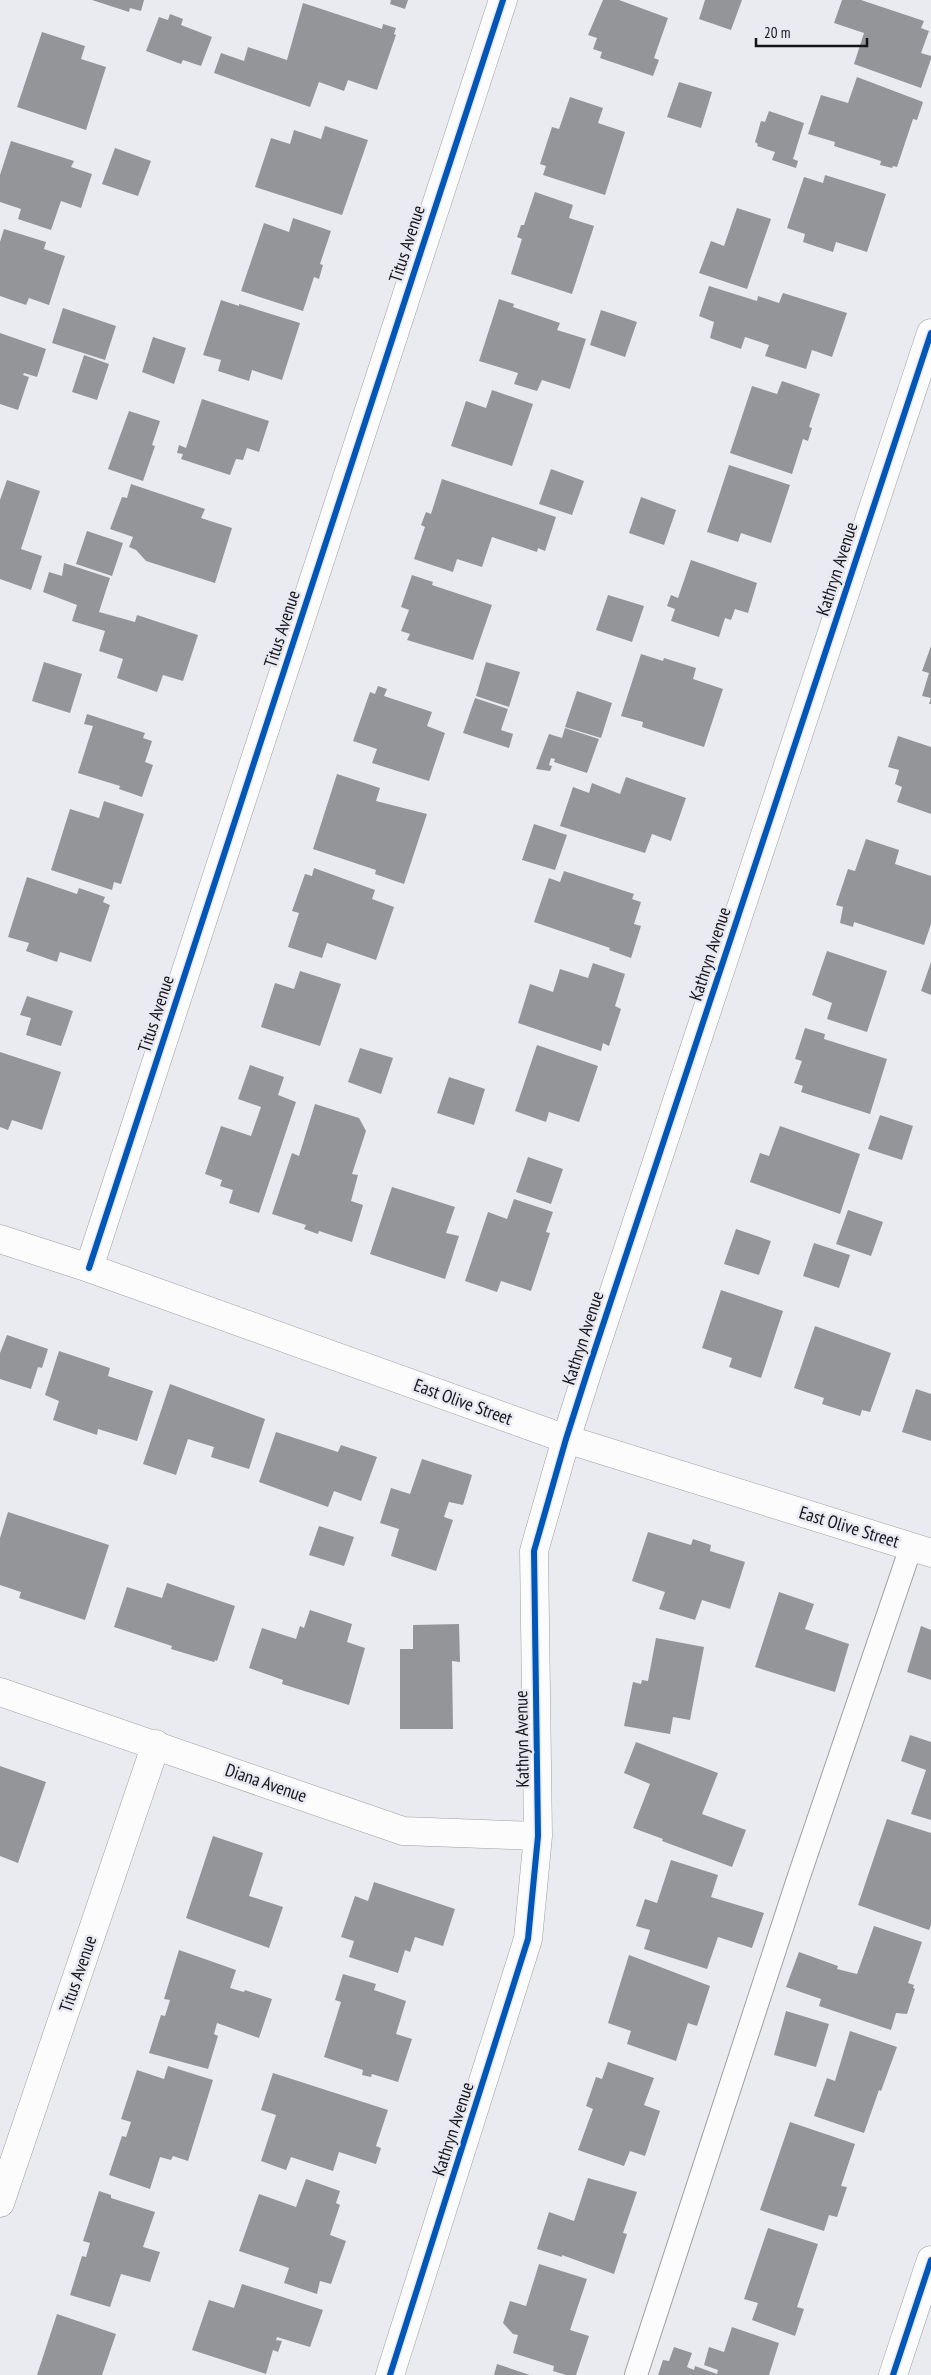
<svg xmlns="http://www.w3.org/2000/svg" width="931" height="2375" font-family="'PT Sans Narrow',sans-serif">
	<style>
		.building { fill: #949599 }
		.lines { fill: none; stroke-linecap: round; stroke-linejoin: round }
		.service-casing { stroke: #9f9fa2; stroke-width: 24 }
		.minor-casing { stroke: #9f9fa2; stroke-width: 29 }
		.tertiary-casing { stroke: #9f9fa2; stroke-width: 29 }
		.service { stroke: #fcfcfd; stroke-width: 22 }
		.minor { stroke: #fcfcfd; stroke-width: 28 }
		.tertiary { stroke: #fcfcfd; stroke-width: 28 }
		.cycleway-casing { stroke: #e8e9f2; stroke-width: 9 }
		.cycleway { stroke: #0057b8; stroke-width: 6 }
		.labels { text-anchor: middle; stroke-width: 5; stroke-linejoin: round; paint-order: stroke }
		.street-label { font-size: 18px; fill: #141417; stroke: #e8e9f2 }
	</style>
	<rect width="100%" height="100%" fill="#eaebf0"/>
	<path class="building" d="M92 0H144L141 11 130 8 129 12Z
		M391 0H408L405 9 390 4Z
		M603 0H619L668 18 654 58 659 60 653 76 600 58 602 52 593 49 597 38 588 35Z
		M705 0H742L731 30 699 19Z
		M842 0H861L924 21 921 28 929 31 921 53 931 56V59L921 88 854 64 864 33 834 23Z
		M303 3 382 29 383 24 396 28 394 34 396 35 377 90 348 80 344 91 319 82 310 107 214 73 221 53 244 61 248 47 287 60Z
		M170 14 183 19 181 25 212 37 201 66 183 60 181 64 146 51 159 17 168 20Z
		M42 32 85 46 81 59 106 67 86 130 17 107Z
		M857 77 923 102 917 120 913 119 897 167 893 166 892 168 880 165 881 161 834 146 835 142 808 134 821 95 848 103Z
		M679 82 712 92 701 128 667 117Z
		M570 97 603 108 598 123 625 132 605 195 543 175 546 166 540 164 552 127 559 129Z
		M769 111 804 123 793 159 798 161 796 168 772 160 775 152 757 146 758 144 755 142 761 121 765 122Z
		M325 126 368 140 342 215 255 187 271 138 290 144 294 130 321 139Z
		M11 141 74 161 71 167 92 174 81 208 61 201 51 230 18 219 21 209 0 202V175Z
		M115 148 151 161 138 196 102 184Z
		M825 175 886 194 867 252 836 242 833 252 803 242 805 234 787 228 804 177 823 183Z
		M535 192 573 205 569 218 594 226 572 294 511 274 522 239 517 237 521 225H524Z
		M737 208 771 219 747 289 699 273 711 241 724 246Z
		M293 218 331 231 320 264 323 265 319 279 314 277 303 311 241 291 264 223 289 232Z
		M4 229 46 242 44 249 65 256 49 305 29 298 26 305 0 296V242Z
		M709 286 757 301 758 296 779 303 783 293 847 313 832 357 812 350 806 369 765 356 769 345 745 337 741 349 710 338 714 322 699 316Z
		M499 299 514 304 513 307 560 323 557 330 586 339 570 389 542 380 537 391 514 384 518 373 479 361Z
		M221 300 239 306V304L300 323 282 380 252 370 249 381 218 371 221 360 203 355Z
		M63 308 116 326 105 360 52 343Z
		M601 310 637 322 625 357 590 345Z
		M0 333 46 349 37 377 24 373 23 375 29 377 18 410 0 404Z
		M153 337 186 348 174 384 142 372Z
		M84 355 109 364 97 400 72 392Z
		M782 381 820 394 809 427 812 428 808 441 803 439 792 474 730 453 752 386 777 394Z
		M492 390 533 404 512 466 451 446 466 401 486 408Z
		M202 399 269 421 259 452 247 448 243 460 236 459 230 475 181 459 183 454 177 453 179 445 186 448Z
		M129 411 160 421 152 445 155 446 143 481 108 469Z
		M729 465 790 485 771 543 741 533 738 542 707 532Z
		M551 469 584 481 572 515 539 504Z
		M442 479 556 517 545 551 538 548 537 552 492 537 482 567 457 559 453 572 414 559 425 527 421 525 426 512 431 514Z
		M7 480 40 491 21 549 42 556 31 590 0 579V500Z
		M131 484 205 509 201 518 232 528 215 583 146 561 136 550 129 547 133 537 110 529 122 497 127 498Z
		M641 497 676 510 664 545 629 533Z
		M87 531 123 543 112 576 76 564Z
		M691 560 757 583 748 613 735 609 731 620 725 618 719 637 671 621 675 609 667 606 671 595 678 598Z
		M64 563 110 578 99 612 135 622 137 615 198 635 183 681 163 675 157 692 117 678 123 659 99 651 105 631 72 621 77 605 43 592 49 572 62 576Z
		M412 575 433 582 432 585 492 605 473 660 407 640 410 634 401 631 409 610 401 607Z
		M608 595 644 606 632 642 596 630Z
		M931 646V704H929L931 698 922 696 929 673 922 671Z
		M641 654 663 661 664 658 696 668 693 679 723 689 704 747 642 727 643 722 621 716Z
		M44 662 82 674 70 713 32 701Z
		M486 662 520 672 509 707 476 696Z
		M378 686 387 689 384 696 432 712 427 726 445 733 429 781 372 763 377 749 353 741 370 692 375 694Z
		M577 691 612 703 601 738 565 727Z
		M475 698 508 709 501 730 513 734 509 748 463 733Z
		M87 714 145 733 143 738 152 741 145 762 153 765 142 797 119 789 120 786 78 773 93 726 84 724Z
		M565 728 599 739 587 773 554 762 555 759 551 758 549 765 552 766 550 771 536 769 549 734 562 738Z
		M898 736 931 747V814L897 802 902 787 895 784 899 770 888 767Z
		M337 774 380 788 376 801 427 814 404 884 375 874 376 870 313 849Z
		M626 777 686 798 671 841 652 834 645 853 560 826 573 787 589 793 592 783 620 794Z
		M104 801 144 814 121 884 114 882 112 890 51 870 70 809 99 818Z
		M534 824 567 835 555 870 522 860Z
		M866 839 899 850 895 864 931 876V924L924 945 854 922 853 927 840 923 843 907 836 905 848 869 855 871Z
		M314 868 375 890 372 899 394 907 376 960 327 943 322 958 288 947 299 913 292 911 305 874 312 876Z
		M564 871 634 894 632 899 641 902 634 924 641 926 631 958 609 950 610 948 534 922 549 878 560 882Z
		M27 877 77 894 79 888 105 897 103 902 110 905 91 962 60 952 57 962 26 951 29 943 8 937Z
		M827 951 887 971 867 1032 827 1019 832 1003 812 995Z
		M931 962V995L921 991Z
		M593 963 625 974 615 1006 621 1009 609 1046 603 1043 601 1051 518 1023 530 984 553 992 560 969 588 978Z
		M300 971 341 984 320 1046 261 1027 275 983 294 989Z
		M27 996 73 1011 61 1046 26 1035 31 1018 20 1015Z
		M805 1028 825 1034 824 1039 887 1059 870 1114 801 1092 803 1086 794 1083 802 1061 795 1059Z
		M537 1045 598 1066 579 1122 549 1112 546 1122 515 1111Z
		M360 1048 393 1058 381 1094 348 1082Z
		M0 1052 61 1072 42 1130 12 1120 8 1130 0 1127Z
		M250 1065 284 1077 278 1095 296 1102 259 1213 229 1203 233 1190 220 1186 222 1180 205 1174 221 1126 251 1136 261 1107 238 1099Z
		M449 1077 485 1089 474 1125 437 1113Z
		M315 1104 359 1118 366 1131 352 1174 358 1175 351 1201 363 1205 352 1242 319 1231 318 1234 304 1229 306 1225 272 1214 292 1153 299 1156Z
		M880 1115 913 1126 902 1160 868 1149Z
		M780 1126 860 1154 840 1214 750 1182 760 1153 769 1156Z
		M528 1157 563 1169 551 1204 516 1192Z
		M392 1187 455 1207 446 1233 459 1236 445 1279 370 1254Z
		M514 1199 553 1212 546 1232 550 1233 531 1291 501 1281 497 1292 465 1281 488 1212 507 1219Z
		M848 1210 883 1222 871 1256 836 1244Z
		M736 1229 771 1241 759 1275 724 1264Z
		M814 1243 850 1255 839 1288 803 1276Z
		M721 1290 783 1311 761 1378 729 1367 732 1358 702 1348Z
		M815 1326 891 1353 870 1412 862 1410 860 1416 822 1404 824 1398 794 1388Z
		M7 1335 48 1349 42 1368 38 1367 31 1389 0 1379V1353Z
		M59 1351 110 1368 108 1376 153 1391 137 1441 98 1429 97 1435 53 1420 59 1401 45 1395Z
		M170 1384 265 1419 249 1469 211 1457 214 1447 188 1439 176 1475 143 1464Z
		M916 1389 931 1394V1441L902 1432Z
		M276 1432 338 1452 341 1445 377 1457 361 1501 334 1491 328 1507 259 1482Z
		M422 1459 472 1475 463 1505 449 1502 444 1517 453 1520 436 1571 391 1556 399 1529 380 1523 391 1488 410 1494Z
		M8 1512 109 1545 85 1620 19 1598 21 1592 0 1585V1538Z
		M319 1526 354 1537 344 1566 309 1555Z
		M648 1532 691 1545 693 1539 711 1545 710 1551 745 1562 730 1609 702 1600 695 1620 659 1609 665 1592 632 1581Z
		M167 1583 235 1606 217 1661 215 1660 214 1662 171 1649 172 1646 114 1627 127 1587 162 1598Z
		M779 1592 814 1604 805 1629 849 1644 835 1692 755 1667Z
		M310 1610 352 1624 347 1642 365 1648 349 1705 282 1684 283 1680 249 1668 262 1628 296 1639 300 1626 304 1628Z
		M459 1624 460 1662 452 1661 453 1729H400V1649H413V1625Z
		M921 1626 931 1630V1680L907 1672Z
		M656 1638 704 1647 690 1720 673 1717 670 1734 624 1726 633 1682 641 1684 642 1680 648 1681Z
		M910 1735 931 1742V1820L911 1814 926 1770 901 1761Z
		M636 1742 718 1773 702 1814 746 1830 732 1867 662 1841 663 1839 633 1828 650 1784 624 1773Z
		M0 1766 46 1782 18 1863 0 1856Z
		M887 1819 931 1833V1925L929 1930 858 1905Z
		M213 1836 263 1853 249 1896 283 1907 269 1948 186 1918Z
		M671 1860 718 1875 711 1897 764 1913 752 1948 718 1937 707 1969 644 1949 650 1930 636 1926 645 1899 657 1903Z
		M374 1882 455 1909 443 1946 415 1937 410 1952 405 1950 398 1973 349 1957 354 1941 341 1937 355 1896 368 1901Z
		M874 1926 922 1942 908 1983 914 1985 913 1988 915 1989 907 2014 896 2013 891 2030 819 2006 821 1999 786 1987 799 1952 838 1966 837 1969 857 1974Z
		M179 1950 236 1970 230 1988 244 1992 245 1990 272 1999 259 2038 217 2023 214 2034 218 2036 208 2069 149 2053 161 2015 165 2016 170 2000 164 1999Z
		M629 1955 710 1986 697 2026 688 2023 676 2061 627 2044 631 2031 608 2023Z
		M343 1974 376 1984 374 1990 406 2001 396 2034 412 2039 398 2082 372 2074 371 2077 362 2075 363 2070 324 2057 341 2002 335 2000Z
		M786 2011 829 2024 816 2067 774 2055Z
		M850 2031 897 2047 881 2091 879 2090 864 2133 814 2116 827 2078 835 2081Z
		M608 2062 654 2078 644 2105 660 2111 645 2156 630 2151 624 2166 578 2150 593 2109 586 2106 596 2077 602 2079Z
		M168 2066 213 2080 188 2161 173 2156 171 2160 160 2157 150 2189 109 2175 122 2136 126 2137 131 2122 121 2119 137 2070 164 2079Z
		M273 2073 388 2110 376 2146 381 2148 376 2164 339 2152 333 2171 291 2157 286 2170 261 2161 276 2115 261 2110Z
		M790 2122 855 2144 841 2186 847 2187 837 2217 829 2215 824 2231 760 2210Z
		M588 2178 637 2192 623 2233 627 2234 614 2274 562 2255V2257L537 2249 549 2212 574 2221Z
		M306 2179 340 2191 336 2203 340 2205 330 2235 346 2241 331 2284 320 2281 317 2294 284 2283 289 2268 239 2251 259 2194 296 2207Z
		M99 2191 111 2195V2198L155 2212 143 2247 160 2252 150 2282 121 2274 110 2307 70 2295 82 2256 86 2257 90 2243 83 2241Z
		M768 2228 818 2244 797 2307 804 2309 795 2336 752 2320 758 2303 744 2299Z
		M539 2264 587 2279 570 2330 589 2336 576 2375H566L553 2371 554 2366 513 2353 518 2335 513 2334 503 2323 510 2301 526 2306Z
		M242 2284 323 2310 310 2347 277 2337 276 2340 282 2341 278 2352 273 2350 266 2374 192 2350 209 2300 234 2308Z
		M57 2314 116 2334 102 2375H37Z
		M732 2327 779 2343 769 2375H658L663 2360 669 2361 674 2347 692 2353 687 2367 694 2370 695 2366 717 2374 718 2370 704 2365 709 2347 724 2352Z
		M497 2364 530 2375H494Z"/>
	<g class="lines">
		<g class="service-casing">
			<path id="service" d="M636 2375 797 1882 911 1547"/>
		</g>
		<g class="minor-casing">
			<path id="minor" d="M89 1268 503 0
				M0 1692 403 1831 538 1836
				M0 2203 156 1744
				M390 2375 528 1939 538 1836 534 1551 566 1439 589 1367 931 333
				M893 2375 931 2260"/>
		</g>
		<g class="tertiary-casing">
			<path id="tertiary" d="M0 1239 89 1268 566 1439 931 1553"/>
		</g>
		<use href="#service" class="service"/>
		<use href="#minor" class="minor"/>
		<use href="#tertiary" class="tertiary"/>
		<g class="cycleway-casing">
			<path id="cycleway" d="M89 1268 503 0
				M390 2375 528 1939 538 1836 534 1551 566 1439 589 1367 931 333
				M893 2375 931 2260"/>
		</g>
		<use href="#cycleway" class="cycleway"/>
	</g>
	<g class="labels">
		<g class="street-label">
			<text transform="translate(407 244) rotate(-72)" y="6">Titus Avenue</text>
			<text transform="translate(837 569) rotate(-72)" y="6">Kathryn Avenue</text>
			<text transform="translate(282 629) rotate(-72)" y="6">Titus Avenue</text>
			<text transform="translate(710 954) rotate(-72)" y="6">Kathryn Avenue</text>
			<text transform="translate(156 1014) rotate(-72)" y="6">Titus Avenue</text>
			<text transform="translate(583 1338) rotate(-72)" y="6">Kathryn Avenue</text>
			<text transform="translate(463 1402) rotate(20)" y="6">East Olive Street</text>
			<text transform="translate(849 1527) rotate(17)" y="6">East Olive Street</text>
			<text transform="translate(522 1739) rotate(-91)" y="6">Kathryn Avenue</text>
			<text transform="translate(266 1783) rotate(19)" y="6">Diana Avenue</text>
			<text transform="translate(78 1974) rotate(-71)" y="6">Titus Avenue</text>
			<text transform="translate(453 2129) rotate(-72)" y="6">Kathryn Avenue</text>
		</g>
	</g>
	<path d="M756 38v8h111v-8" fill="none" stroke="#141417" stroke-width="2.5"/>
	<text x="764" y="38" font-size="15" fill="#141417" stroke="#e8e9f2" stroke-width="4" paint-order="stroke">20 m</text>
</svg>
